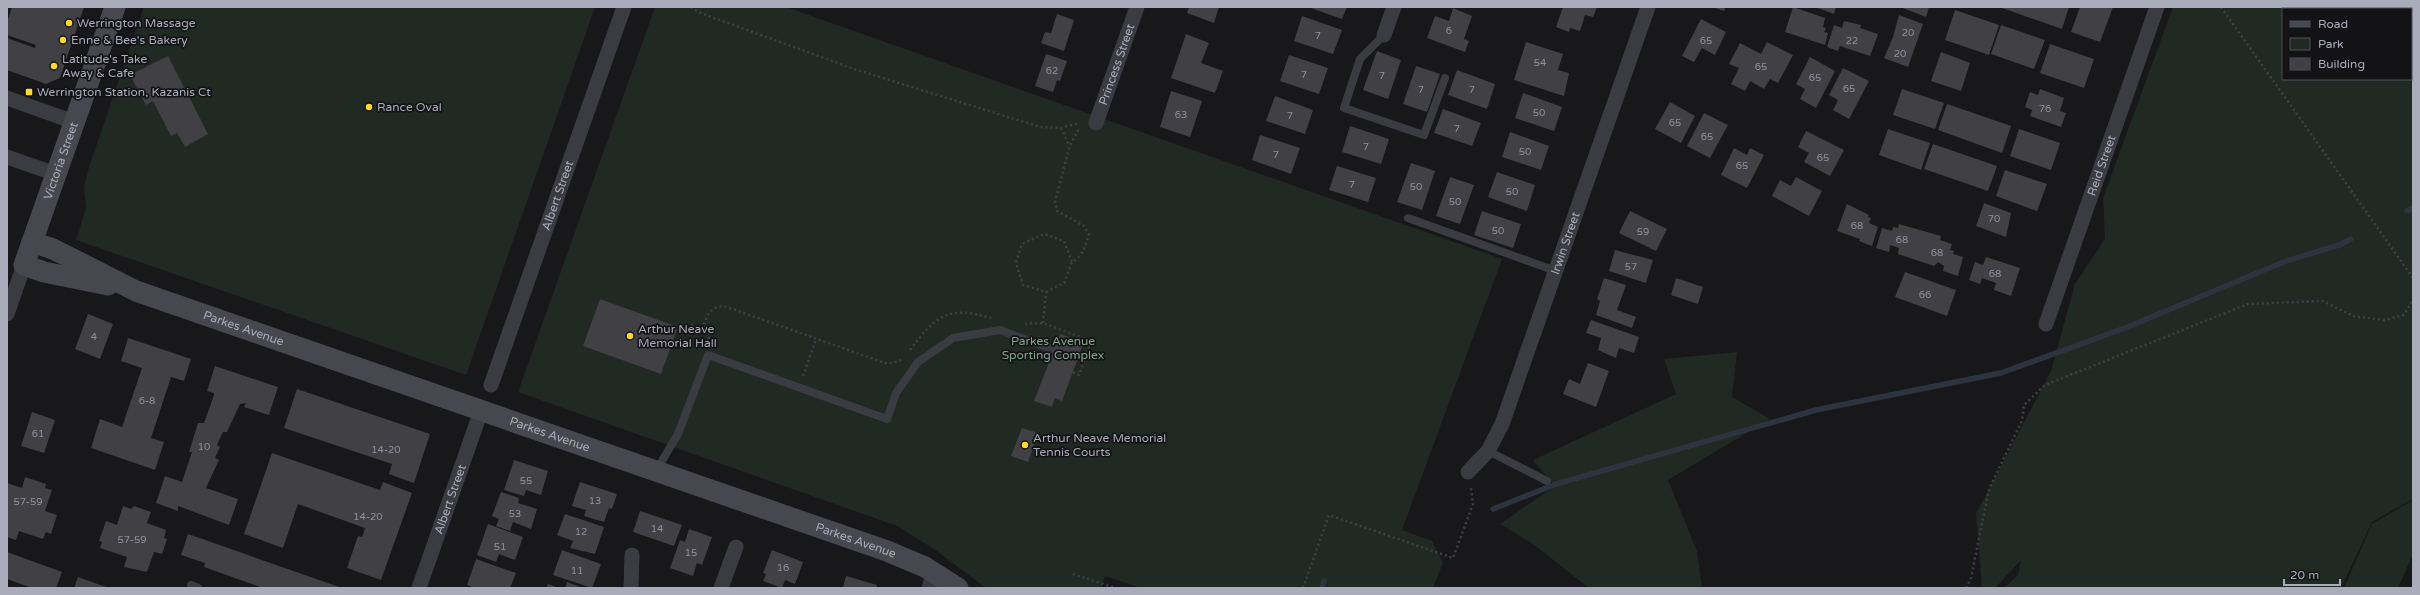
<svg xmlns="http://www.w3.org/2000/svg" width="2420" height="595" font-family="'Varela Round',sans-serif">
	<style>
		.green { fill: #202922; fill-rule: evenodd }
		.lines { fill: none; stroke-linecap: round; stroke-linejoin: round }
		.stream { stroke: #2d3440; stroke-width: 5.5 }
		.building { fill: #404045 }
		.path { stroke: #3f4047; stroke-width: 2.5; stroke-dasharray: 2 3; stroke-linecap: butt }
		.lane { stroke: #3b3b42; stroke-width: 8 }
		.street { stroke: #3b3b42; stroke-width: 15 }
		.secondary { stroke: #474750; stroke-width: 21 }
		.poi-dot { fill: #fdd82e; stroke: #131316; stroke-width: 1.5 }
		.labels { text-anchor: middle; stroke-width: 3.5; stroke-linejoin: round; paint-order: stroke }
		.number-label { font-size: 10px; fill: #90919e }
		.poi-label { font-size: 12px; fill: #aaacbb; stroke: #131316; text-anchor: start }
		.street-label { font-size: 12px; fill: #aaacbb; stroke: #131316 }
		.park-label { font-size: 12px; fill: #80a788; stroke: #131316 }
	</style>
	<rect width="100%" height="100%" fill="#18181b"/>
	<path class="green" d="M144 7H595L466 375 76 240 86 208 84 187 89 167Z
		M655 7H786L1502 259 1402 530 1432 541 1443 563 1433 588H1141L1105 576 1101 588H986L934 549 897 526 518 392Z
		M2173 7H2413V499L2372 522 2341 588H2004L2018 575 2021 560 1995 588H1982L1976 514 2051 371 2075 284 2105 239 2103 198ZM2283 9H2411V79H2283Z
		M1737 352 1732 397 1770 419 1668 480 1697 551 1702 588H1589L1533 544 1500 524 1555 486 1533 460 1676 394 1664 359Z
		M2413 500V554L2398 588H2344L2372 524Z"/>
	<g class="lines">
		<path class="stream" d="M2407 211 2413 208
			M1493 509 1556 484 1816 410 2001 373 2125 328 2286 261 2339 245 2351 239
			M1322 588 1324 581"/>
	</g>
	<path class="building" d="M12 7H84L60 78 46 84 7 70V38L35 48 36 45 7 35V22Z
		M1189 7H1219L1214 23 1187 13Z
		M1308 7H1347L1342 19Z
		M1563 7H1597L1593 17 1585 15 1580 31 1570 28 1569 32 1556 27Z
		M1712 7H1725L1724 11Z
		M1793 7 1825 18 1823 27 1826 28 1824 32 1828 33 1825 45 1785 32Z
		M1815 7H1836L1834 14Z
		M1900 7H1929L1926 17Z
		M1999 7H2069L2062 29Z
		M2080 7H2113L2100 42 2071 32Z
		M1453 8 1472 16 1464 39 1469 41 1465 52 1427 38 1435 16 1449 21Z
		M1955 10 1999 25 1989 55 1945 40Z
		M1057 14 1074 20 1064 51 1041 43 1045 32 1051 33Z
		M1899 15 1923 24 1908 67 1884 58 1893 37Z
		M1302 16 1342 30 1333 54 1294 41Z
		M1701 19 1726 32 1715 55 1702 48 1694 62 1682 56Z
		M1844 21 1861 25 1860 28 1878 34 1870 56 1840 46 1838 51 1827 47 1834 25 1842 28Z
		M2001 25 2045 40 2034 69 1991 54Z
		M1186 34 1209 43 1201 63 1223 71 1215 93 1171 78Z
		M1526 42 1563 54 1558 70 1569 73 1564 96 1514 80Z
		M1767 42 1793 55 1778 83 1770 79 1764 89 1750 81 1745 91 1731 84 1739 68 1729 64 1740 43 1761 54Z
		M2050 44 2094 59 2084 88 2040 73Z
		M1377 51 1401 60 1388 99 1363 90Z
		M1941 52 1970 63 1961 91 1931 81Z
		M1046 54 1067 61 1060 81 1057 80 1053 92 1035 86Z
		M1289 55 1328 68 1319 94 1280 81Z
		M168 56 208 134 185 147 177 133 171 136 153 101 146 105 130 75Z
		M1810 57 1835 71 1816 108 1800 99 1805 89 1796 84Z
		M1416 66 1440 74 1427 112 1403 104Z
		M1843 68 1869 81 1849 119 1833 110 1838 100 1829 95Z
		M1457 70 1495 84 1487 109 1448 95Z
		M1902 89 1944 103 1935 129 1893 115Z
		M2040 89 2064 98 2060 111 2066 113 2061 127 2030 116 2032 110 2025 107 2030 92 2038 95Z
		M1171 91 1202 101 1190 137 1160 127Z
		M1523 93 1562 107 1554 131 1515 118Z
		M1275 96 1313 110 1305 134 1266 121Z
		M1670 102 1695 116 1681 143 1655 129Z
		M1947 104 2011 126 2002 153 1938 130Z
		M1443 109 1481 123 1472 146 1434 133Z
		M1704 113 1728 125 1710 158 1687 146Z
		M1350 126 1389 139 1381 164 1342 152Z
		M1888 129 1930 143 1921 170 1879 155Z
		M2019 129 2060 143 2051 170 2010 156Z
		M1806 131 1844 150 1830 176 1804 162 1809 153 1798 147Z
		M1510 132 1549 146 1541 170 1502 157Z
		M1260 135 1300 148 1291 174 1252 160Z
		M1933 144 1997 166 1988 191 1924 169Z
		M1734 148 1747 155 1750 148 1764 155 1747 188 1721 175Z
		M1411 163 1435 171 1422 210 1397 202Z
		M1337 166 1376 178 1368 202 1329 190Z
		M2005 170 2047 184 2037 211 1996 196Z
		M1497 172 1535 185 1527 211 1488 197Z
		M1450 177 1474 185 1460 224 1436 216Z
		M1796 177 1822 191 1809 216 1772 196 1780 180 1791 186Z
		M1984 203 2011 213 2006 237 1976 226Z
		M1847 204 1869 215 1868 217 1871 218 1869 223 1878 227 1872 246 1859 241 1860 239 1837 231Z
		M1482 211 1521 224 1513 248 1474 235Z
		M1630 211 1667 229 1656 251 1619 233Z
		M1899 224 1941 236 1940 240 1952 244 1950 250 1954 251 1953 254 1963 257 1958 276 1943 271 1944 266 1938 262 1934 266 1898 254 1899 248 1890 245 1889 252 1876 248 1882 228 1892 231 1893 227 1898 228Z
		M1615 250 1653 260 1646 283 1609 271Z
		M1986 257 2020 268 2011 296 1994 290 1996 283 1982 278 1980 284 1969 280 1975 262 1983 265Z
		M1905 272 1956 290 1947 316 1895 297Z
		M1604 278 1626 285 1617 310 1636 317 1632 328 1596 315 1600 301 1597 299Z
		M1676 278 1703 287 1698 304 1671 295Z
		M600 299 678 327 661 374 583 346Z
		M88 314 113 324 100 359 75 349Z
		M1591 320 1639 337 1634 353 1619 348 1616 358 1598 350 1601 338 1586 333Z
		M1060 334 1084 342 1062 401 1055 398 1052 407 1034 401Z
		M128 338 191 359 184 381 171 377 151 438 164 442 155 470 91 448 100 419 122 427 142 368 121 361Z
		M1588 363 1609 371 1596 407 1563 394 1569 379 1580 384Z
		M215 366 278 387 269 415 244 407 246 403 240 404 227 432H223L217 445 220 447 215 458 219 460 206 488 238 499 229 525 178 506V511L156 503 165 476 182 482 192 452H189L198 423H204L214 395V393L207 391Z
		M297 389 430 434 414 483 389 474 392 464 284 428Z
		M32 412 55 420 44 453 21 446Z
		M1022 428 1038 433 1028 462 1011 456Z
		M272 453 380 490 383 482 412 493 381 580 347 568 358 536 362 537 365 528 298 504 283 548 244 534Z
		M514 460 548 471 541 495 526 490 524 496 504 490Z
		M25 477 46 484 45 488 52 490 45 511 57 515 51 534 46 532 43 539 19 531 16 540 7 537V483L22 488Z
		M580 482 617 494 612 509 609 508 604 522 584 516 586 510 572 506Z
		M501 492 519 498 518 503 537 509 531 529 513 522 510 531 496 526 499 519 492 516Z
		M123 506 131 509 134 506 151 512 147 523 166 530 164 538 167 539 162 554 154 552 147 572 124 567 127 557 100 548 102 542 99 541 106 521 117 525Z
		M640 511 682 525 674 546 633 532Z
		M565 514 604 527 595 554 570 548 573 541 557 535Z
		M488 524 523 537 515 560 499 554 496 562 477 555Z
		M689 529 712 537 702 565 697 563 693 576 670 568 680 540 685 542Z
		M188 534 342 588H263L204 567 205 563 181 555Z
		M562 550 601 564 592 588 553 575Z
		M772 550 803 562 795 584 785 580 782 588 763 581 766 574 763 573Z
		M7 552 62 572 56 588H32L7 579Z
		M476 559 516 573 510 588H475L467 585Z
		M846 576 877 585 876 588H843Z
		M78 577 106 587V588H74Z
		M567 582 583 588H565Z
		M548 584 559 588H547Z"/>
	<g class="lines">
		<path class="path" d="M691 7 698 12 854 69 1040 127 1061 128 1079 123
			M2221 7 2413 278
			M1061 128 1069 145
			M1072 262 1064 241 1044 234 1022 244 1016 263 1023 285 1046 292 1064 283 1072 262C1083 256 1085 246 1089 235L1084 226 1057 211 1055 202 1070 145 1080 127
			M1043 323 1046 292
			M1025 324 1043 323 1091 341 1079 375 1072 372
			M691 325 709 331V342
			M702 329C707 316 709 307 724 306L885 363H892L902 360
			M910 350C936 316 947 305 991 318
			M803 376 816 339
			M1073 574 1115 588
			M1303 588 1329 515 1453 558 1473 504 1471 488
			M1966 588 1971 578 1989 489 2022 421 2024 405 2045 385 2248 304 2323 301 2353 316 2385 320 2404 315 2413 300"/>
		<path class="lane" d="M1384 35 1360 59 1344 108 1424 135 1445 78
			M1408 218 1556 271
			M1488 451 1547 481
			M656 471 678 434 708 355 887 419 896 393 918 362 953 338 1000 330 1054 350
			M191 585 198 588"/>
		<g class="street">
			<path d="M1384 35 1394 7"/>
			<path d="M7 98 74 122"/>
			<path id="s1" d="M1096 123 1137 7"/>
			<path d="M7 157 56 174"/>
			<path d="M7 314 24 265"/>
			<path id="s2" d="M2046 324 2157 7"/>
			<path id="s3" d="M491 385 624 7"/>
			<path id="s4" d="M1468 472 1488 451 1502 424 1648 7"/>
			<path id="s5" d="M419 588 481 411"/>
			<path d="M631 588 632 555"/>
			<path d="M721 588 736 547"/>
			<path d="M929 588 934 572"/>
		</g>
		<g class="secondary">
			<path id="s6" d="M32 242 53 249 136 291 887 551 925 567 958 588"/>
			<path id="s7" d="M108 285 44 272 24 265 115 7"/>
		</g>
	</g>
	<g class="poi-dot">
		<circle cx="69" cy="23" r="4"/>
		<circle cx="63" cy="40" r="4"/>
		<circle cx="54" cy="66" r="4"/>
		<rect x="25" y="88" width="8" height="8" rx="2"/>
		<circle cx="369" cy="107" r="4"/>
		<circle cx="630" cy="336" r="4"/>
		<circle cx="1025" cy="445" r="4"/>
	</g>
	<g class="labels">
		<g class="number-label">
			<text x="1449" y="34">6</text>
			<text x="1908" y="36">20</text>
			<text x="1318" y="39">7</text>
			<text x="1706" y="44">65</text>
			<text x="1852" y="44">22</text>
			<text x="1900" y="57">20</text>
			<text x="1540" y="66">54</text>
			<text x="1761" y="70">65</text>
			<text x="1052" y="74">62</text>
			<text x="1304" y="78">7</text>
			<text x="1382" y="79">7</text>
			<text x="1815" y="81">65</text>
			<text x="1849" y="92">65</text>
			<text x="1421" y="93">7</text>
			<text x="1472" y="93">7</text>
			<text x="2045" y="112">76</text>
			<text x="1539" y="116">50</text>
			<text x="1181" y="118">63</text>
			<text x="1290" y="119">7</text>
			<text x="1675" y="126">65</text>
			<text x="1457" y="132">7</text>
			<text x="1707" y="140">65</text>
			<text x="1366" y="150">7</text>
			<text x="1525" y="155">50</text>
			<text x="1276" y="158">7</text>
			<text x="1823" y="161">65</text>
			<text x="1742" y="169">65</text>
			<text x="1352" y="188">7</text>
			<text x="1416" y="190">50</text>
			<text x="1512" y="195">50</text>
			<text x="1455" y="205">50</text>
			<text x="1994" y="222">70</text>
			<text x="1857" y="229">68</text>
			<text x="1498" y="234">50</text>
			<text x="1643" y="235">59</text>
			<text x="1902" y="243">68</text>
			<text x="1937" y="256">68</text>
			<text x="1631" y="270">57</text>
			<text x="1995" y="277">68</text>
			<text x="1925" y="298">66</text>
			<text x="94" y="340">4</text>
			<text x="147" y="404">6-8</text>
			<text x="38" y="437">61</text>
			<text x="204" y="450">10</text>
			<text x="386" y="453">14-20</text>
			<text x="526" y="484">55</text>
			<text x="595" y="504">13</text>
			<text x="28" y="505">57-59</text>
			<text x="515" y="517">53</text>
			<text x="368" y="520">14-20</text>
			<text x="657" y="532">14</text>
			<text x="581" y="535">12</text>
			<text x="132" y="543">57-59</text>
			<text x="500" y="550">51</text>
			<text x="691" y="556">15</text>
			<text x="783" y="571">16</text>
			<text x="577" y="574">11</text>
		</g>
		<g class="poi-label">
			<text x="77" y="27">Werrington Massage</text>
			<text x="71" y="44">Enne &amp; Bee's Bakery</text>
			<text x="62" y="63">Latitude's Take<tspan x="62" dy="14">Away &amp; Cafe</tspan></text>
			<text x="37" y="96">Werrington Station, Kazanis Ct</text>
			<text x="377" y="111">Rance Oval</text>
			<text x="638" y="333">Arthur Neave<tspan x="638" dy="14">Memorial Hall</tspan></text>
			<text x="1033" y="442">Arthur Neave Memorial<tspan x="1033" dy="14">Tennis Courts</tspan></text>
		</g>
		<g class="street-label">
			<text dy="4" stroke="none"><textPath href="#s1" startOffset="62">Princess Street</textPath></text>
			<text dy="4" stroke="none"><textPath href="#s7" startOffset="197">Victoria Street</textPath></text>
			<text dy="4" stroke="none"><textPath href="#s2" startOffset="168">Reid Street</textPath></text>
			<text dy="4" stroke="none"><textPath href="#s3" startOffset="201">Albert Street</textPath></text>
			<text dy="4" stroke="none"><textPath href="#s4" startOffset="251">Irwin Street</textPath></text>
			<text dy="4" stroke="none"><textPath href="#s6" startOffset="229">Parkes Avenue</textPath></text>
			<text dy="4" stroke="none"><textPath href="#s6" startOffset="553">Parkes Avenue</textPath></text>
			<text dy="4" stroke="none"><textPath href="#s5" startOffset="94">Albert Street</textPath></text>
			<text dy="4" stroke="none"><textPath href="#s6" startOffset="877">Parkes Avenue</textPath></text>
		</g>
		<g class="park-label">
			<text x="1053" y="345">Parkes Avenue<tspan x="1053" dy="14">Sporting Complex</tspan></text>
		</g>
	</g>
	<rect width="2420" height="595" fill="none" stroke="#aaacbb" stroke-width="16"/>
	<rect x="2282" y="8" width="130" height="72" fill="#131316" stroke="#4f5058"/>
	<rect x="2290" y="21" width="20" height="6" fill="#474750" stroke="#4f5058"/>
	<text x="2318" y="28" font-size="12" fill="#aaacbb">Road</text>
	<rect x="2290" y="38" width="20" height="12" fill="#202922" stroke="#4f5058"/>
	<text x="2318" y="48" font-size="12" fill="#aaacbb">Park</text>
	<rect x="2290" y="58" width="20" height="12" fill="#404045" stroke="#4f5058"/>
	<text x="2318" y="68" font-size="12" fill="#aaacbb">Building</text>
	<path d="M2284 579v6h56v-6" fill="none" stroke="#aaacbb" stroke-width="2"/>
	<text x="2290" y="579" font-size="12" fill="#aaacbb" stroke="#131316" stroke-width="3" paint-order="stroke">20 m</text>
</svg>
